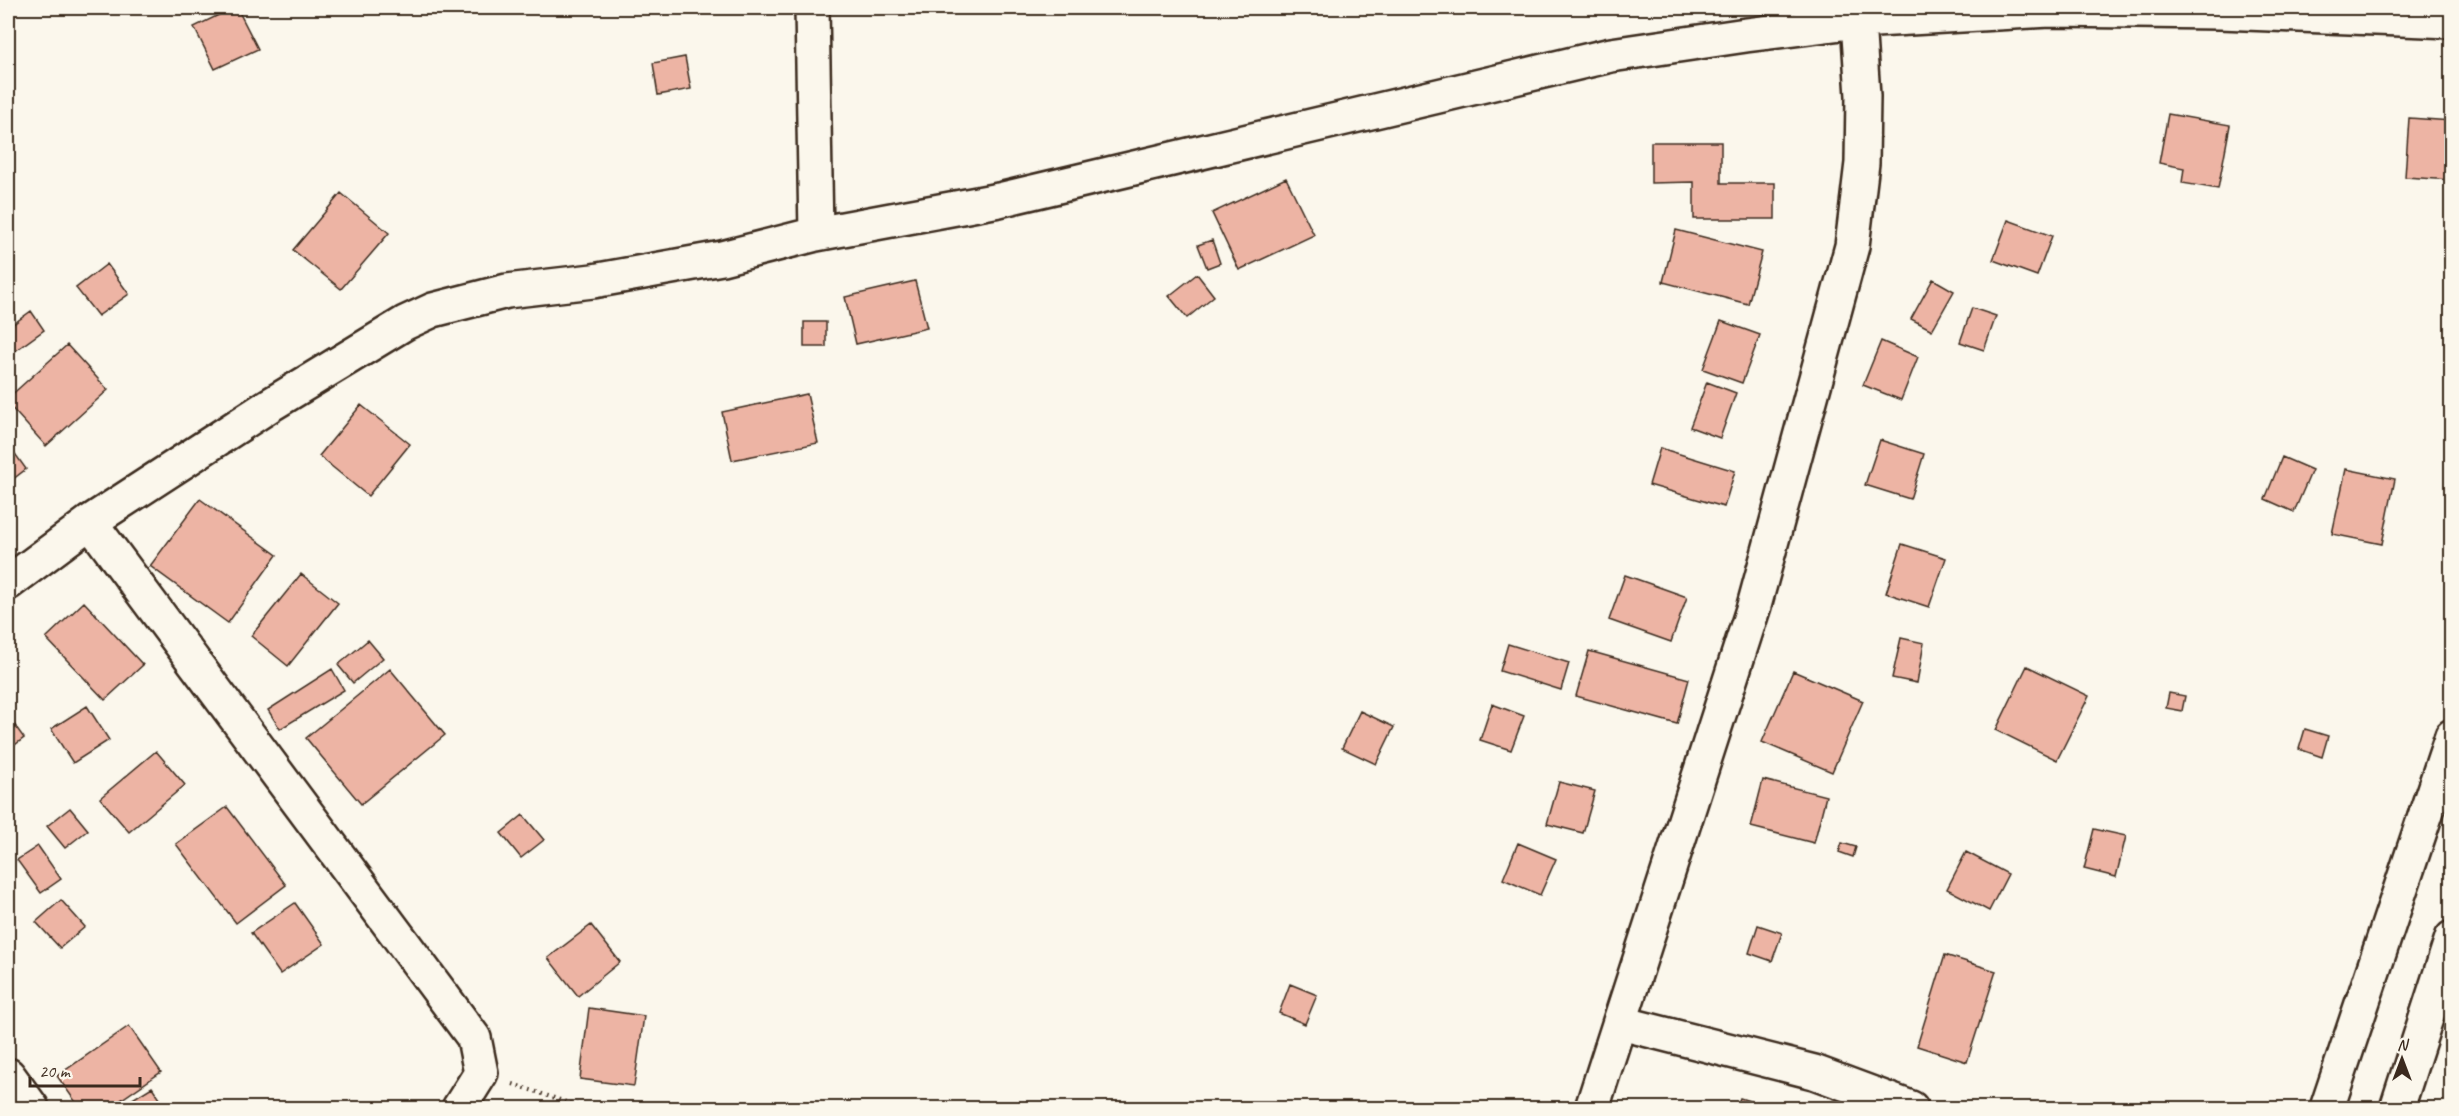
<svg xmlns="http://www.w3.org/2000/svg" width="2459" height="1116" font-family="Caveat,sans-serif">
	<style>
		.building { fill: #edb4a4; stroke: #3b2a1e; stroke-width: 1.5 }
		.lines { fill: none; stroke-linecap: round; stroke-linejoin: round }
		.minor-casing { stroke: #3b2a1e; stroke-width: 38 }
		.path { stroke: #3b2a1e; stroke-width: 4; stroke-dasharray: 1.5 4.5; stroke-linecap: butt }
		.minor { stroke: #fbf7ec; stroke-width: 33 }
	</style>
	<rect width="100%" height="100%" fill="#fbf7ec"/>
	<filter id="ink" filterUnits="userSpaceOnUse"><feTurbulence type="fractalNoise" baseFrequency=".0167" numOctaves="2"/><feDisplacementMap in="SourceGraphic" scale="12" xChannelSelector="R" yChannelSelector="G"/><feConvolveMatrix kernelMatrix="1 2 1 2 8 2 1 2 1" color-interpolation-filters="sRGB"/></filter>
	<g filter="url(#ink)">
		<path class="building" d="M233 8H237L258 49 215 69 194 27Z
			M685 57 691 89 658 95 653 63Z
			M2168 114 2230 125 2218 189 2182 183 2184 168 2159 163Z
			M2409 118 2452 121V180L2405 177Z
			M1651 142H1721V183H1775V219H1694V182L1651 183Z
			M1286 178 1314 235 1239 270 1212 213Z
			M341 193 389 233 341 289 293 250Z
			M2008 220 2052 236 2037 276 1993 260Z
			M1676 230 1762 252 1748 304 1663 282Z
			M1212 240 1220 263 1207 268 1198 245Z
			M107 264 129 294 98 316 76 288Z
			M1197 274 1214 296 1187 318 1169 296Z
			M1933 279 1954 291 1932 330 1911 319Z
			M915 281 927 328 856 344 845 297Z
			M1972 308 1996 316 1984 350 1960 342Z
			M31 311 44 330 8 356V328Z
			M1721 321 1760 335 1742 383 1703 369Z
			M804 322H826V347H804Z
			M1881 341 1918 357 1901 400 1863 385Z
			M67 345 108 390 46 446 8 404V398Z
			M1707 382 1736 393 1720 438 1690 427Z
			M807 394 818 443 732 460 722 412Z
			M361 405 410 444 368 496 319 456Z
			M1880 440 1924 454 1910 499 1865 485Z
			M8 444 26 469 8 483Z
			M1660 448 1735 471 1724 507 1649 485Z
			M2282 457 2312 470 2294 512 2265 499Z
			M2346 469 2395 479 2382 544 2332 534Z
			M200 499 277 555 228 623 150 566Z
			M1902 544 1946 558 1929 607 1886 593Z
			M301 574 338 603 288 666 251 636Z
			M1625 575 1687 597 1671 642 1609 620Z
			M84 602 143 665 105 700 46 638Z
			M1901 638 1924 643 1917 683 1892 678Z
			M368 640 383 658 353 683 338 665Z
			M1508 644 1569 663 1561 690 1500 671Z
			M1589 651 1689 679 1677 724 1576 696Z
			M2027 666 2089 696 2057 760 1996 730Z
			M332 669 344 690 280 729 268 710Z
			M390 669 445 735 361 804 306 738Z
			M1793 671 1863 701 1832 772 1762 742Z
			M2169 693 2185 696 2182 711 2166 708Z
			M1492 704 1524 716 1511 750 1480 740Z
			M87 706 109 740 73 763 51 729Z
			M1360 711 1394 727 1376 764 1342 748Z
			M8 716 24 738 8 750Z
			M2305 729 2328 736 2322 757 2299 749Z
			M156 751 185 785 129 832 100 798Z
			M1763 780 1826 796 1814 843 1751 827Z
			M1559 782 1595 791 1583 833 1547 824Z
			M227 807 286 885 236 923 176 844Z
			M70 808 88 830 65 848 47 826Z
			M523 815 544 840 521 858 501 833Z
			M2094 829 2126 836 2116 877 2084 869Z
			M1518 843 1556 859 1540 895 1503 879Z
			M1842 843 1856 847 1853 857 1839 852Z
			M38 846 61 879 41 893 17 860Z
			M1966 852 2008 874 1989 911 1947 889Z
			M61 900 85 927 60 948 36 922Z
			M295 903 324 944 280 974 251 933Z
			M591 925 620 962 578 996 548 958Z
			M1758 925 1782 933 1772 961 1749 953Z
			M1945 955 1996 971 1967 1062 1917 1046Z
			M1290 984 1317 995 1305 1024 1279 1013Z
			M589 1008 644 1016 634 1086 580 1079Z
			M129 1026 161 1072 109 1108H80L57 1076Z
			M152 1087 166 1108H118Z
			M1740 1098 1772 1108H1736Z"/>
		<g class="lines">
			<g class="minor-casing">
				<path id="minor" d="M812 8 816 234
					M90 522 474 1038 481 1073 459 1108
					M8 583 90 522 270 405 405 323 433 310 507 291 593 281 722 258 816 234 999 200 1611 55 1746 35 1858 21 2049 10 2220 12 2452 21
					M1621 1023 1814 1072 1911 1108
					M8 1075 32 1108
					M1592 1108 1754 606 1852 246 1862 163 1863 96 1858 21
					M2327 1108 2452 736
					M2397 1108 2452 938"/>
			</g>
			<path class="path" d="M513 1084 584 1108"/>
			<use href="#minor" class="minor"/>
		</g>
	</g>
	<rect width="2459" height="1116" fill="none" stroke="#fbf7ec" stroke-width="30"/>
	<rect x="15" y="15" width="2429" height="1086" fill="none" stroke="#3b2a1e" stroke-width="2" filter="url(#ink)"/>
	<g transform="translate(2402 1059)" stroke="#fbf7ec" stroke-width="4.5" paint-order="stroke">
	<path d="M0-4.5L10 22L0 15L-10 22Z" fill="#3b2a1e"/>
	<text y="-9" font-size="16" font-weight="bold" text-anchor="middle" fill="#3b2a1e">N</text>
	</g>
	<path d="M30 1077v9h110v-9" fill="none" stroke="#3b2a1e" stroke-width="3"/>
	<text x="39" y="1077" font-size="18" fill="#3b2a1e" stroke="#fbf7ec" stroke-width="4.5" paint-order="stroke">20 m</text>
</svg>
